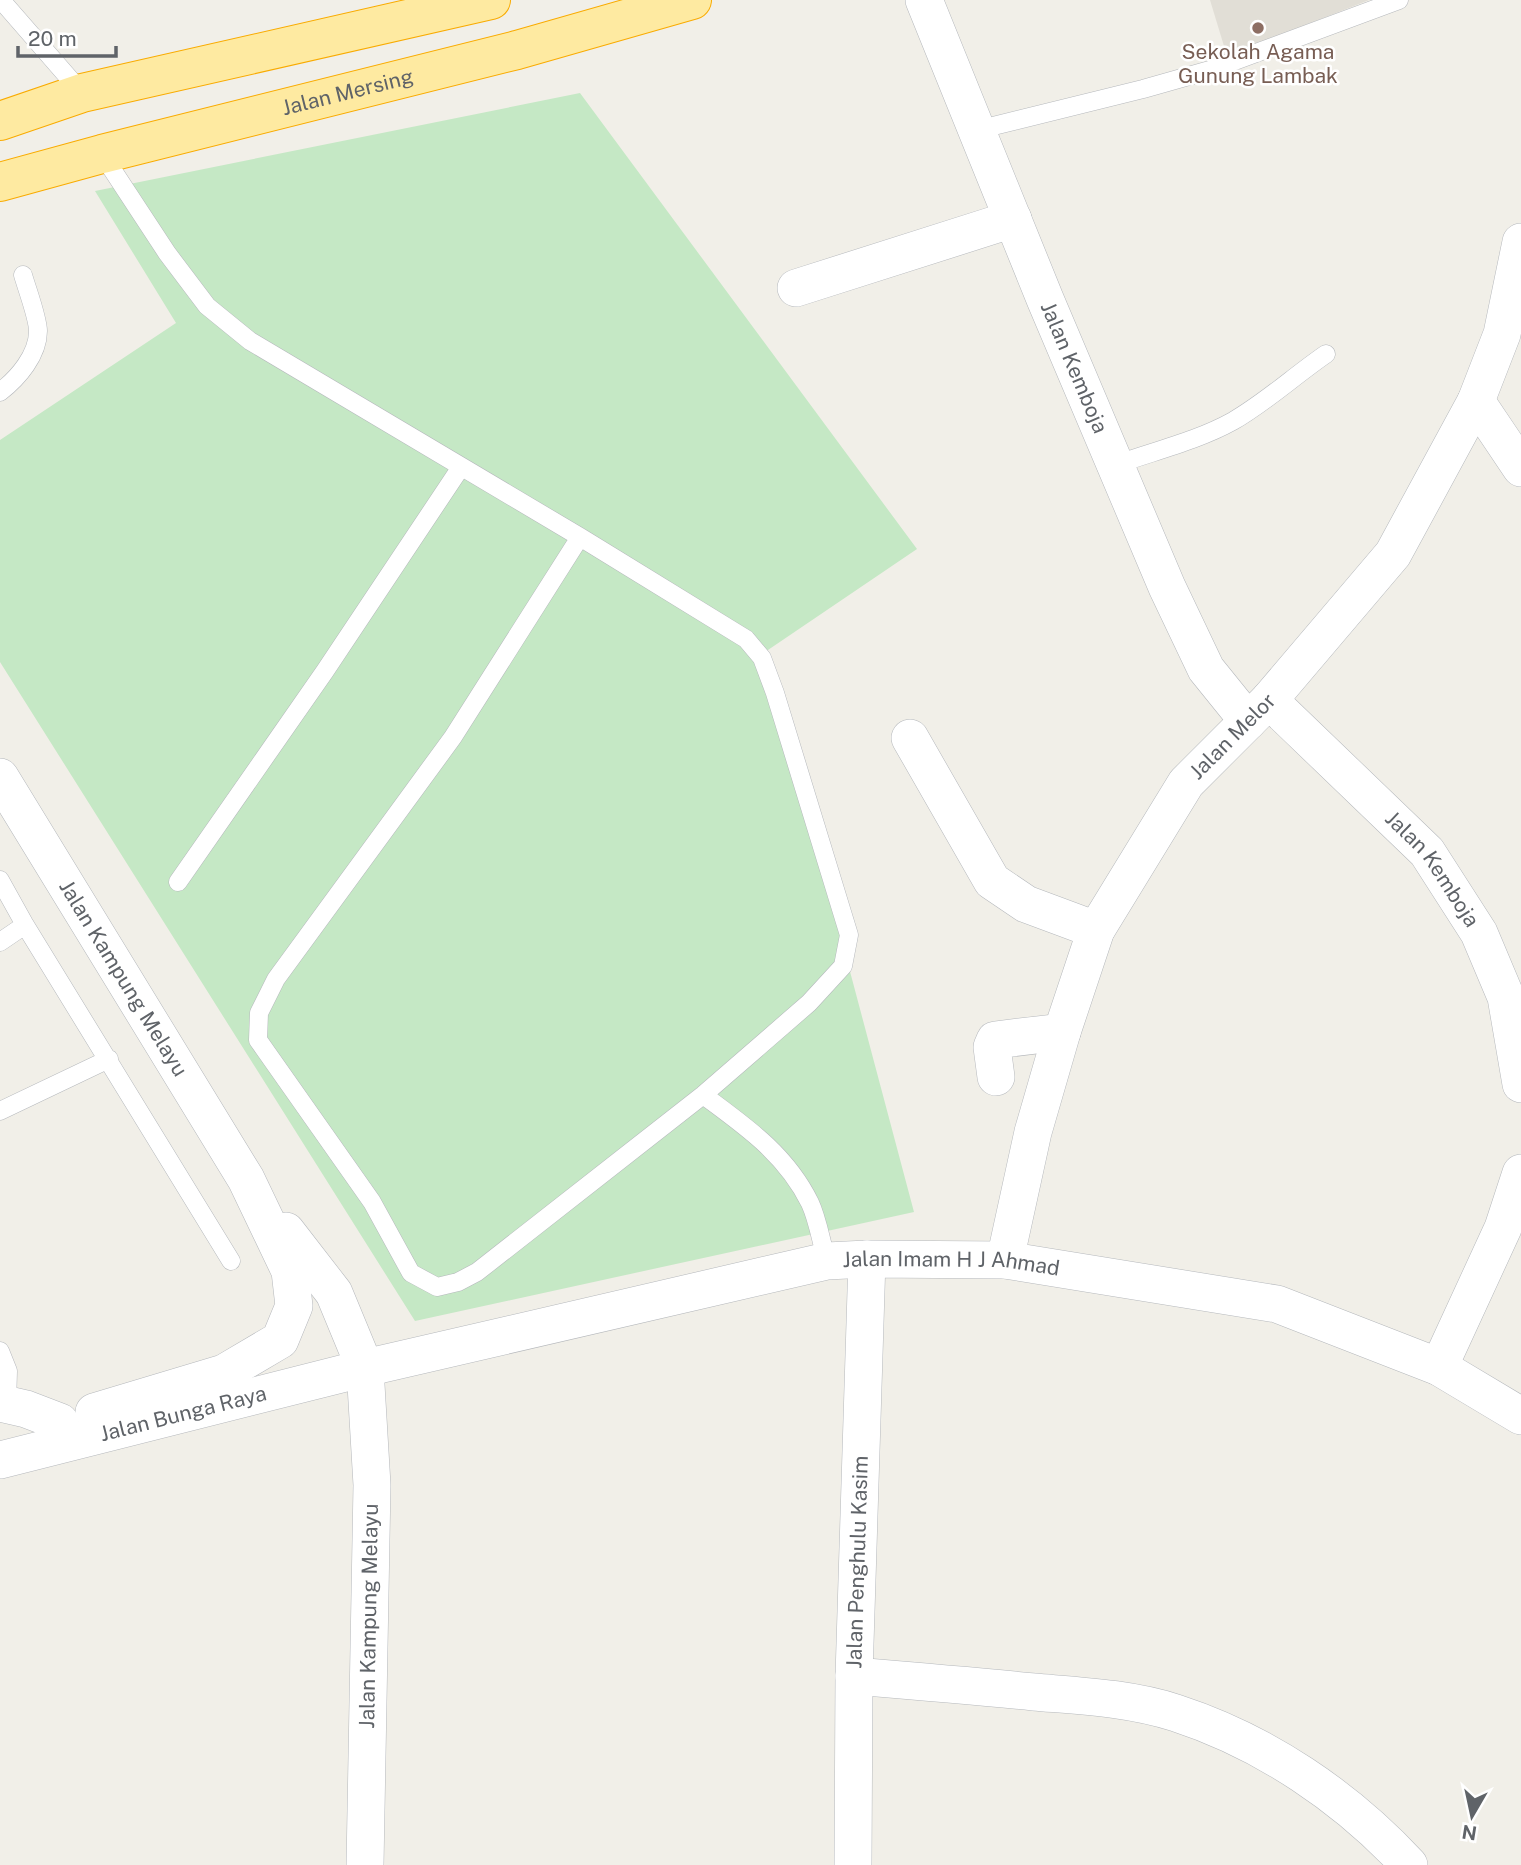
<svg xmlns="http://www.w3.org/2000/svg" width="1521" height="1865" font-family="'Public Sans',sans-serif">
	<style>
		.education { fill: #e1ded6 }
		.green { fill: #c5e8c5 }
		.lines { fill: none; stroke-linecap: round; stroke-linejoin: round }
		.service-casing { stroke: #b5b8bc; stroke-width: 19 }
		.minor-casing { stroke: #b5b8bc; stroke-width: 38 }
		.trunk-casing { stroke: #f9ab00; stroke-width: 40 }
		.service { stroke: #fff; stroke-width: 18 }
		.minor { stroke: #fff; stroke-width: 37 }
		.trunk { stroke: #feeaa1; stroke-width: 38 }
		.education-dot { fill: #8d6e63; stroke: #fff; stroke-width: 2.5 }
		.labels { text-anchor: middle; stroke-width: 5; stroke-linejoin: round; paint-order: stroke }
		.education-label { font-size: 21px; fill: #785e54; stroke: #fff }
		.street-label { font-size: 21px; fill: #5f6368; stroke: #fff }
	</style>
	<rect width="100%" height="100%" fill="#f1efe8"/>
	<path class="education" d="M1210 0H1369L1227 56Z"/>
	<path class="green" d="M580 93 917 549 765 652 914 1212 415 1321 0 662V440L176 323 95 191Z"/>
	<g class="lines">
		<g class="service-casing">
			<path id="service" d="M1 0 82 93
				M977 130 1143 89 1210 70 1399 0
				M102 154 167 253 207 306 250 341 580 537 746 639 762 658 775 693 849 935 843 966 809 1003 703 1095 477 1272 458 1282 437 1287 411 1273 372 1202 258 1040 259 1013 276 979 453 737 580 537
				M0 392C18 378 38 355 38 331 38 318 27 289 23 275
				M1115 465C1154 451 1197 441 1233 421 1266 402 1294 376 1326 354
				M0 880 25 925 231 1261
				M178 882 325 671 461 467
				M0 942 25 925
				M703 1095C745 1126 786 1154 810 1203 818 1220 821 1242 827 1261
				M0 1111 109 1059
				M0 1351 8 1371 7 1404"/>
		</g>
		<g class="minor-casing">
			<g id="minor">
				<path id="s1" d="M924 0 1045 299 1167 587 1206 669 1248 721"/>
				<path d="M796 288 1013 219"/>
				<path d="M1476 401 1521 468"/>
				<path id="s2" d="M1269 700 1427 852 1479 933 1506 997 1521 1084"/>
				<path d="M910 738 992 881 1026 904 1096 930"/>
				<path id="s3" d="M0 777 246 1179 290 1271 294 1306 280 1340 224 1373 94 1412"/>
				<path d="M996 1077 992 1047 995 1040 1062 1032"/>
				<path d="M286 1231 334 1293 365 1368 372 1485 365 1865"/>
				<path id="s4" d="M1005 1260 1033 1132 1062 1032 1096 930 1186 783 1269 700 1393 554 1476 401 1502 334 1521 242"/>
				<path d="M1439 1367 1503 1228 1521 1173"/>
				<path d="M0 1403 26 1409 60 1422"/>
				<path id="s5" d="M0 1460 365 1368 827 1261 867 1259 1005 1260 1277 1304 1439 1367 1521 1416"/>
				<path d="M854 1676C914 1681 974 1686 1034 1692 1081 1696 1130 1698 1176 1713 1265 1742 1346 1797 1409 1865"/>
				<path id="s6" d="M853 1865 854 1676 867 1259"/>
			</g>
		</g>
		<g class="trunk-casing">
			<g id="trunk">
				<path d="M0 121 82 93 491 0"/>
				<path id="s7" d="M0 182 102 154 517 50 692 0"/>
			</g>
		</g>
		<use href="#service" class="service"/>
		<use href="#minor" class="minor"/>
		<use href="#trunk" class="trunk"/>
	</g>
	<circle class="education-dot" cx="1258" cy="28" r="7"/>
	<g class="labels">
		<g class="education-label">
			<text x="1258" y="59">Sekolah Agama<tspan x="1258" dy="24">Gunung Lambak</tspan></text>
		</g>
		<g class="street-label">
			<text dy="7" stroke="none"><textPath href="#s7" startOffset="359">Jalan Mersing</textPath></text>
			<text dy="7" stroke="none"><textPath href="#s1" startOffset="397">Jalan Kemboja</textPath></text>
			<text dy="7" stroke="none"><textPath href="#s4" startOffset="581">Jalan Melor</textPath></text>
			<text dy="7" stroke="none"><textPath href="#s2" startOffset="236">Jalan Kemboja</textPath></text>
			<text dy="7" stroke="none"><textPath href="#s3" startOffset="236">Jalan Kampung Melayu</textPath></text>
			<text dy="7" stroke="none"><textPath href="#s5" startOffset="975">Jalan Imam H J Ahmad</textPath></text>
			<text dy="7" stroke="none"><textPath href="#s5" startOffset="189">Jalan Bunga Raya</textPath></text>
			<text dy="7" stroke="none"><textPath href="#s6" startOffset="303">Jalan Penghulu Kasim</textPath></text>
			<text transform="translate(369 1616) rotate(-89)" y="7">Jalan Kampung Melayu</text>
		</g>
	</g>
	<g transform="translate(1472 1816) rotate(189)" stroke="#ffffff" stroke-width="5" paint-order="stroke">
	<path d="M0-5L12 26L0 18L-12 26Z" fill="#5f6368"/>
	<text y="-10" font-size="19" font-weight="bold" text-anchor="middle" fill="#5f6368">N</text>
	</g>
	<path d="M18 46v10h98v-10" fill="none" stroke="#5f6368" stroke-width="3.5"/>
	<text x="28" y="46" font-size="21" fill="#5f6368" stroke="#ffffff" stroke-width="5" paint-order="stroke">20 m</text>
</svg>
